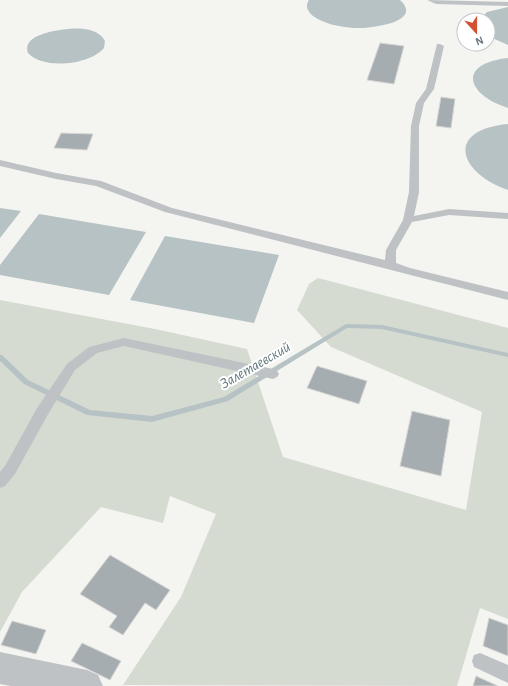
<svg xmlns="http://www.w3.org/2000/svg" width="508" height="686" font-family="'Alegreya Sans',sans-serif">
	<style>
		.green { fill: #d6dbd2 }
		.water { fill: #b7c2c5 }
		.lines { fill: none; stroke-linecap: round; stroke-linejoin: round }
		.stream { fill: #b7c2c5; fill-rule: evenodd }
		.building { fill: #a6adb1; stroke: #d6d6d4 }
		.service { fill: #bec2c5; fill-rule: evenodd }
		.minor { fill: #bec2c5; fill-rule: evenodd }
		.labels { text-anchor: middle; stroke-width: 4; stroke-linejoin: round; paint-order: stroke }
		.water-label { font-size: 15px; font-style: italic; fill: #62777c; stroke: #fff }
	</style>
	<rect width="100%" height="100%" fill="#f4f4f1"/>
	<path class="green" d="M318 278 508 328V619L480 608 457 686 123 685 181 597 216 514 170 496 163 523 101 507 22 592 0 632V300L155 329 247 349 283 457 466 510 482 412 331 347 297 310 309 284Z"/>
	<path class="water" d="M309 0H400C425 23 366 29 354 28 340 27 324 24 313 16 307 11 305 6 309 0Z
		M508 7V45L488 36V20H479L487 12Z
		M68 29C80 28 98 28 105 41L104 48C90 65 43 70 28 53 21 35 56 30 68 29Z
		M508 58V108C467 95 456 64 508 58Z
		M508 124V190C459 173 444 130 508 124Z
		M0 208 21 211 0 238Z
		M39 214 146 232 109 295 0 275V265Z
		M165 236 279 255 254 323 130 300Z"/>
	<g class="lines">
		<path class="stream" d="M346 324 382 325 508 353V357L382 329 347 328 228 401 152 422 87 415 24 384 0 361V355H2L28 380 90 410 152 416 224 397Z"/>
	</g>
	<path class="building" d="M380 43 404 46 394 84 367 80Z
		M441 97 455 99 451 128 436 126Z
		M61 133 93 134 87 150 54 148Z
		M317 366 367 381 359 404 307 388Z
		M412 411 450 420 441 476 400 466Z
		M110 555 170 590 156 610 145 603 123 635 109 627 117 616 80 594Z
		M489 618 508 625V656L483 646Z
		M12 621 46 630 36 654 1 645Z
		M82 643 121 661 110 680 71 661Z
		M476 676 498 686H473Z"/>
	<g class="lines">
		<path class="service" d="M427 0 508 2V6L436 4Z
			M437 44H440L444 46 434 89 424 103 419 126V192L414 216 449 209 508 213V219L449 215 412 222 396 250V263L410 268 508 292V300L165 212 96 186 56 179 0 166V160L56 173 101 181 172 208 385 260 386 250 403 220 409 192 411 126 416 103 426 89Z
			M124 338 273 369 277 371 279 374 277 377 273 379 124 346 97 353 75 370 47 416 15 474 5 486 0 488V472L5 466 37 408 67 364 89 347Z
			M480 653 508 665V683L474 667 472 661 474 655Z"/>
		<path class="minor" d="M0 652 87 670 98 675 103 686H11L0 684Z"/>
	</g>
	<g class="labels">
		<g class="water-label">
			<text transform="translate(255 365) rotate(-30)" y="5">Залетаевский</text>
		</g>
	</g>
	<g transform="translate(476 32) rotate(159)"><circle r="19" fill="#ffffff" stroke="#c2c8cc"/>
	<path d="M0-3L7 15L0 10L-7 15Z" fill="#d35032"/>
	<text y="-6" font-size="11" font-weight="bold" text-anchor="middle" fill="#66757f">N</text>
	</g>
</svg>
